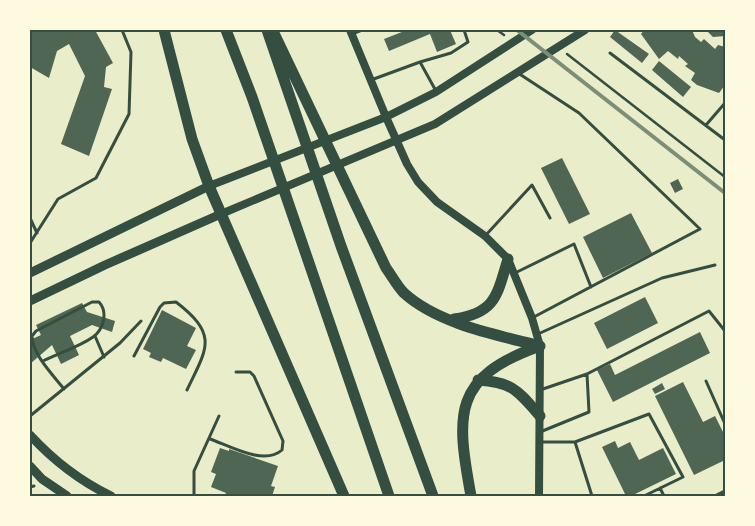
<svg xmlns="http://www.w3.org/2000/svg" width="755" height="526" font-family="'PT Sans Narrow',sans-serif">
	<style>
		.building { fill: #4f6655 }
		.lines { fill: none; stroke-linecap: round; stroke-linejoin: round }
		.path { stroke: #344e41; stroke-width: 2.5 }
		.service { stroke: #344e41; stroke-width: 3 }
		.minor { stroke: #344e41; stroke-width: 5 }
		.tertiary { stroke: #344e41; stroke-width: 8 }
		.primary { stroke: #344e41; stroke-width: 9 }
		.motorway { stroke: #344e41; stroke-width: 11 }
		.rail { stroke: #7c8e77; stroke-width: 4 }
		.neatline { fill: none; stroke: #344e41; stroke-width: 2 }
	</style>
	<rect width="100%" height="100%" fill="#e9edc9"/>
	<path class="building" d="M31 30H95L113 63 106 67 104 87 112 89 89 156 61 144 85 76 69 44 57 51 49 78 30 67Z
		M407 30H450L456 44 437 52 430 34 389 51 384 39Z
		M615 30 649 54 642 63 610 37Z
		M644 30H692L695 37 701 42 704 39 715 49 718 45 725 47V85L719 93 697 85 691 80 695 73 685 66 688 64 679 56 678 59 668 51 659 59 641 34Z
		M706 30H725V36L713 37Z
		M659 61 691 87 683 97 652 70Z
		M562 158 590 214 569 224 541 168Z
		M678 179 683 189 675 193 670 183Z
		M631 213 652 253 603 278 583 237Z
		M645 297 658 323 607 349 594 323Z
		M82 303 87 312 115 321 112 332 92 325 70 336 79 355 61 364 52 345 30 364V340L41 335 36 325Z
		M162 310 196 328 187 346 196 350 186 369 163 358 161 362 149 357 151 353 143 349Z
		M700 332 710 353 613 402 597 370 610 364 615 375Z
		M683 382 703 422 715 416 725 436V460L694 475 655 396Z
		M662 383 665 389 655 394 652 389Z
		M615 441 618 448 630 442 639 460 663 448 676 474 631 496H626L602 447Z
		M220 448 229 451V449L278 466 271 486 275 487 272 496H229L225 495 226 493 211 487 216 474 211 472Z"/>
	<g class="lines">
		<path class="path" d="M497 30 504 35
			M567 54 725 177"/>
		<path class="service" d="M352 34 362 30
			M610 53 725 140
			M420 62 436 91
			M518 73 579 113 700 229 532 318
			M371 80 420 62 451 53 468 42 464 30
			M706 125 725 103
			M30 218 37 233
			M485 236 532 185 550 218
			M30 243 58 199 96 178 129 114 131 52 122 30
			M515 273 574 244 591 287
			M538 334 662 278 715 265
			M95 336 104 357
			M134 356 160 307 164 303 176 302C219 335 207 348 187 390
			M43 361C59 353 79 347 93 337 104 329 108 312 99 302H92L36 331 32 336C32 354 53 375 64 389
			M706 381 725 424
			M540 390 587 374 709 311 725 331
			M30 416 120 343 141 321
			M540 432 589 412 587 374
			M210 439C230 446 264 466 282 450L283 441 254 376 250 372H236
			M540 442H575L592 496
			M575 442 649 414 683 477 644 496
			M30 487 34 486
			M660 488 664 496
			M194 496V471L219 416"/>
		<path class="minor" d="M717 496 725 492"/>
		<path class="tertiary" d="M350 30 386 117 407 164 418 182 437 202 485 236 508 259 532 318 540 346 539 496
			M209 186 386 117 436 92 532 30
			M221 214 435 124 585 30"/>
		<path class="primary" d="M30 273 209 186
			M30 301 105 265 221 214
			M30 435C53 460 80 481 111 496
			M30 466 42 479 67 496"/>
		<path class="motorway" d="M164 30 192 139 209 186 344 496
			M226 30 252 97 389 496
			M267 30 341 246 433 496
			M273 31 386 268C392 276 397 286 404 293 438 324 497 335 540 346
			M454 319C496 313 497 295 508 259
			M478 380C513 382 518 391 540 416
			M471 496C456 414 452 377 540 346"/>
		<path class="rail" d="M517 30 725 193"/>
	</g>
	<rect width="755" height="526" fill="none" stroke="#fefae0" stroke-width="62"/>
	<rect x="31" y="31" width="693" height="464" class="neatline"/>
</svg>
